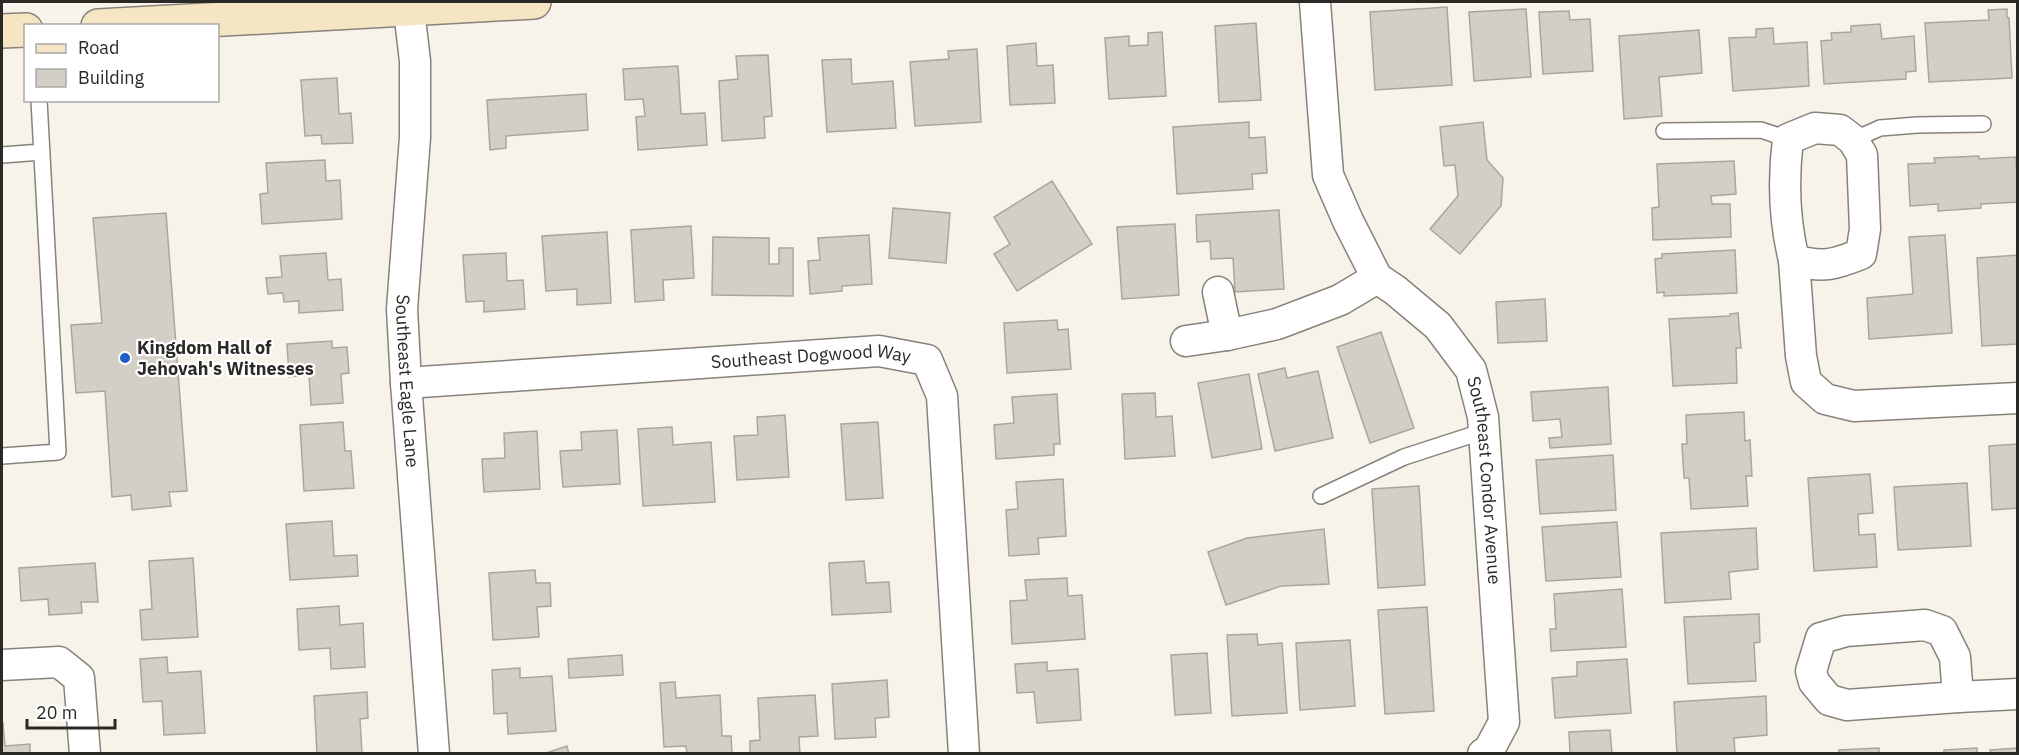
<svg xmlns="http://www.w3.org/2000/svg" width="2019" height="755" font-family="'IBM Plex Sans',sans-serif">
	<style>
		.building { fill: #d3cec6; stroke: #aaa69e; stroke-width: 1.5 }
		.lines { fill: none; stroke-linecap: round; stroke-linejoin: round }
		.lane-casing { stroke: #87837b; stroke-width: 18 }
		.street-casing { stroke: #87837b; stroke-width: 33 }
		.secondary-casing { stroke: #87837b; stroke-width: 36 }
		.lane { stroke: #fff; stroke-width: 15 }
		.street { stroke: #fff; stroke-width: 30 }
		.secondary { stroke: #f6e5c3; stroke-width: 33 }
		.poi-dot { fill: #1e5cc8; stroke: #fff; stroke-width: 2 }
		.labels { text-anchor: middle; stroke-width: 4.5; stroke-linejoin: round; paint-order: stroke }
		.poi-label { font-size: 18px; font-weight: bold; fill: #2b2925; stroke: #fff; text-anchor: start }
		.street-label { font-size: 18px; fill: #2b2925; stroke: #fff }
	</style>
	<rect width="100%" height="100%" fill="#f7f2ea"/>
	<path class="building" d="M1447 7 1452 85 1375 90 1370 12Z
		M1526 9 1531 77 1474 81 1469 12Z
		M2007 9V17L2009 18 2012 78 1929 82 1925 23 1989 20 1988 10Z
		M1569 11 1570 20 1590 19 1593 71 1543 74 1539 12Z
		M1256 23 1261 100 1219 102 1215 26Z
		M1880 24 1882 39 1914 36 1916 71 1906 72V79L1824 84 1821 41 1832 40 1831 33 1851 32V26Z
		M1773 28 1774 44 1807 42 1809 86 1733 91 1729 38 1756 37V29Z
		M1699 30 1702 73 1659 77 1662 116 1624 119 1619 36Z
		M1162 32 1166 96 1109 99 1105 38 1129 36V46L1148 45V33Z
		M1036 43 1037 66 1053 65 1055 103 1010 105 1007 46Z
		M977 49 981 122 915 126 910 62 949 59 948 51Z
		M768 55 772 116 764 117 765 138 722 141 719 81 738 79 736 56Z
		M851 59 852 84 893 81 896 128 827 132 822 60Z
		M678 66 681 114 705 113 707 145 638 150 636 117 645 116 643 99 625 100 623 69Z
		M337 78 339 114 351 113 353 143 322 144 321 135 305 136 301 80Z
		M586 94 588 130 506 136V148L490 150 487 100Z
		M1249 122V138L1265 137 1267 173 1252 174 1253 189 1177 194 1173 127Z
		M1483 122 1487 160 1503 178 1501 206 1460 254 1430 229 1458 196 1455 165 1444 166 1440 127Z
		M1979 156V159L2016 157 2018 202 1981 204V208L1938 211V204L1910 206 1908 164 1935 163 1934 158Z
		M325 160 326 181 340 180 342 219 262 224 260 194 268 193 266 163Z
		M1734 161 1736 194 1711 196 1712 204H1730L1731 237 1653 240 1652 208 1659 207 1657 164Z
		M1052 181 1092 244 1017 291 994 254 1010 244 994 217Z
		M893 208 950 213 946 263 889 258Z
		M1279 210 1284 289 1235 292 1233 258 1211 259 1210 241 1197 242 1196 215Z
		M166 213 187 491 169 492 171 506 132 510 131 495 112 497 105 391 76 393 71 325 102 323 93 218Z
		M1175 224 1179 295 1122 299 1117 227Z
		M691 226 694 278 663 280 664 300 635 302 631 230Z
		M607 232 611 303 577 305V289L546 291 542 236Z
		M869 235 872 284 842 286V291L810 294 808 261 820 260 818 238Z
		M1945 235 1952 333 1869 339 1867 298 1913 294 1909 237Z
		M713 237 769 238V264H779V248H793V296L712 295Z
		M1735 250 1737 293 1664 296V292L1657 293 1655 259 1662 258V254Z
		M326 253 328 280 341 279 343 310 299 313V301L284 302 283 293 268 294 266 278 282 277 280 256Z
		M506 253 507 281 523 280 525 309 484 312V301L466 302 463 255Z
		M2018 255V344L1982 346 1977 258Z
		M1545 299 1547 341 1498 343 1496 302Z
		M1738 313 1741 348H1736L1737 383 1673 386 1669 319 1730 316V314Z
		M1057 320 1058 330 1068 329 1071 369 1007 373 1004 323Z
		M1381 332 1414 428 1370 443 1337 347Z
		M332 341V348L347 347 349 373 341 374 343 403 311 405 309 375 289 377 287 344Z
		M1285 368 1287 378 1318 371 1333 438 1275 451 1258 374Z
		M1249 374 1262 449 1212 458 1198 383Z
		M1608 387 1611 444 1550 448 1549 438 1562 437 1560 419 1533 421 1531 392Z
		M1155 393 1156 417 1172 416 1175 456 1125 459 1122 394Z
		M1057 394 1060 444H1054V455L996 459 994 425 1014 423 1012 397Z
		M1744 412 1745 441 1750 440 1752 476H1746L1748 506 1691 509 1689 478H1684L1682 444H1687L1686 415Z
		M785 415 789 477 737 480 734 436 758 435 757 417Z
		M343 422 345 451H351L354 488 304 491 300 425Z
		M878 422 883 498 846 500 841 424Z
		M672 427 673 445 711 442 715 502 643 506 638 429Z
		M617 430 620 484 563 487 560 451 582 450 581 432Z
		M537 431 540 489 484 492 482 459 505 458 504 433Z
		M2018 444V508L1992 510 1989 446Z
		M1613 455 1616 510 1540 514 1536 460Z
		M1870 474 1873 513 1858 514 1859 535 1875 534 1877 567 1814 571 1808 478Z
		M1063 479 1066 536 1038 538 1039 554 1009 556 1006 510 1018 509 1016 482Z
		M1967 483 1971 546 1898 550 1894 487Z
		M1419 486 1425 585 1378 588 1372 489Z
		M332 521 334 556 357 555 358 576 290 580 286 524Z
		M1617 522 1621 577 1546 581 1542 527Z
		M1756 528 1758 569 1729 572 1731 599 1665 603 1661 533Z
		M1324 529 1329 584 1281 586 1226 605 1208 552 1247 538Z
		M193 558 198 637 142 640 140 610 152 609 149 561Z
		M864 561 866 583 889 582 891 612 832 615 829 563Z
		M95 563 98 602H81L82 613 49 615 48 599 21 601 19 568Z
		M535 570 536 583H550L551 606 537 607 539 637 493 640 489 573Z
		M1067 578 1068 596 1082 595 1085 639 1012 644 1010 601 1027 600 1025 580Z
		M1622 589 1626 647 1551 651 1550 629H1556L1554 594Z
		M339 606 340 625 363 623 365 667 331 669 330 648 299 650 297 609Z
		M1427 607 1434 711 1385 714 1378 610Z
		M1759 614 1760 642 1754 643 1756 681 1688 684 1684 617Z
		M1257 634 1258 645 1282 643 1287 713 1232 716 1227 635Z
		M1350 640 1355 706 1300 710 1296 643Z
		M1207 653 1211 713 1175 715 1171 655Z
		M622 655 623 675 569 678 568 659Z
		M167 657 168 673 201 671 205 733 164 735 162 701 143 702 140 659Z
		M1627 659 1631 713 1555 718 1552 678 1577 676V662Z
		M1047 662V671L1078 669 1081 720 1037 723 1034 692 1017 693 1015 664Z
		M520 668V678L552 676 556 731 508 734 507 713 494 714 492 670Z
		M887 680 889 717 875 718 876 737 835 739 832 684Z
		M675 682 676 698 720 695 722 736H731L732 754H687L686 746 664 747 660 683Z
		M367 692 368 718 360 719 362 754H317L314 696Z
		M815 695 818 736 799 737 800 754H750V741L760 740 758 698Z
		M1766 696 1767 735 1734 738 1735 754H1677L1674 702Z
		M2 723H3L5 746 30 744V754H2Z
		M1610 730 1612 754H1570L1569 732Z
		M567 746 569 754H543Z
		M1879 748V754H1839V750Z
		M1977 748V754H1944V750Z
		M2018 748V754H1991L1990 750Z"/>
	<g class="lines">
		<g class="lane-casing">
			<path id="lane" d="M1664 131 1761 130 1788 139
				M1853 140 1880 128 1917 125 1983 124
				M2 155 42 152
				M2 456 58 452 39 100
				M1321 496 1404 457 1484 431"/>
		</g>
		<g class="street-casing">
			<g id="street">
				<path id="s1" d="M408 2 415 61V137L402 309 406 383 434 754"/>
				<path id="s2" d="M1315 2 1328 175 1348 221 1377 278 1395 290 1438 326 1471 370 1483 417 1504 722 1489 750 1483 754"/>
				<path d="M1815 128 1840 130 1853 140 1862 155 1865 229 1861 254C1833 265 1823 268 1794 260 1784 220 1783 179 1788 139Z"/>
				<path d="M1794 260 1801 356 1806 382 1825 399 1854 406 2018 398"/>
				<path d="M1218 292 1227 335"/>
				<path d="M1186 341 1227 335 1277 324 1340 300 1377 278"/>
				<path id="s3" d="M406 383 879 351 927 360 942 396 964 754"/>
				<path d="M1925 625 1942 631 1955 657 1958 697 1847 705 1829 700 1814 682 1811 671 1821 638 1846 631Z"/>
				<path d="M2 665 59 662 79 678 85 754"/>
				<path d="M1958 697 2018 694"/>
			</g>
		</g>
		<g class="secondary-casing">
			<path id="secondary" d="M98 26 534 2
				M2 31 26 30"/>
		</g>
		<use href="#lane" class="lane"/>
		<use href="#street" class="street"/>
		<use href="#secondary" class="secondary"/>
	</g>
	<circle class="poi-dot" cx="125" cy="358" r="6"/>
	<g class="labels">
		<g class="poi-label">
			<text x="137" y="354">Kingdom Hall of<tspan x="137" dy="21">Jehovah's Witnesses</tspan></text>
		</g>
		<g class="street-label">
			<text dy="6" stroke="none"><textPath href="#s3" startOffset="406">Southeast Dogwood Way</textPath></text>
			<text dy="6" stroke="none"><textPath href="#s1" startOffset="380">Southeast Eagle Lane</textPath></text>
			<text dy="6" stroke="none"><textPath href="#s2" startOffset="532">Southeast Condor Avenue</textPath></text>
		</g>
	</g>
	<rect width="2019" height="755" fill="none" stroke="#2b2925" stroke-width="6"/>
	<rect x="24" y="24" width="195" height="78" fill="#ffffff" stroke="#aaa9a8" stroke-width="1.5"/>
	<rect x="36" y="44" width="30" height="9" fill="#f6e5c3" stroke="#aaa9a8" stroke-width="1.5"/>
	<text x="78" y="54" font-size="18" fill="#2b2925">Road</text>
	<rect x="36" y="69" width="30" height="18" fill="#d3cec6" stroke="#aaa9a8" stroke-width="1.5"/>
	<text x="78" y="84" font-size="18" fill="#2b2925">Building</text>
	<path d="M27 719v9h88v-9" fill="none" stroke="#2b2925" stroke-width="3"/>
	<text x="36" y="719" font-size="18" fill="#2b2925" stroke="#ffffff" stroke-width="4.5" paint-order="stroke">20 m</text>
</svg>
